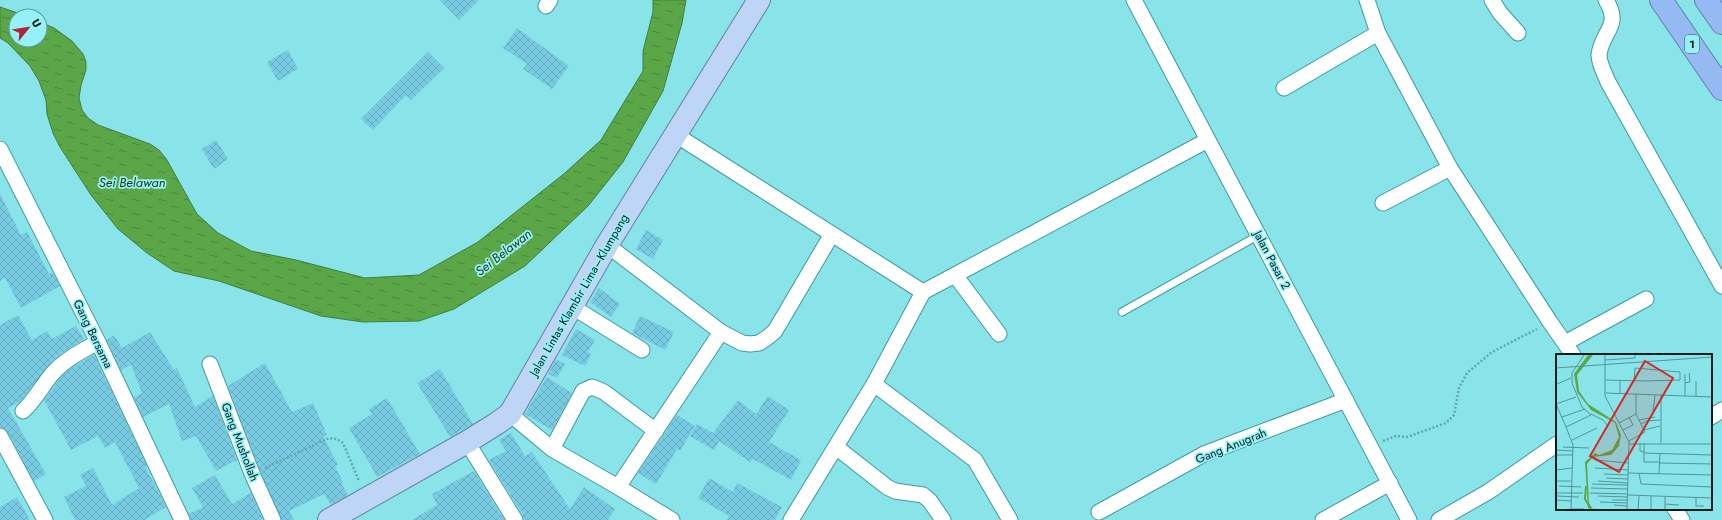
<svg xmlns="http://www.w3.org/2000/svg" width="1722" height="520" font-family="Jost,sans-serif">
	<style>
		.water { fill: url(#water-ripples); stroke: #407e3c }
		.building { fill: url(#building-cross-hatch) }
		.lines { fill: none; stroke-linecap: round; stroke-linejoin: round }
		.service-casing { stroke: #3d9b9f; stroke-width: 9 }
		.minor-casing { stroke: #3d9b9f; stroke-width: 17 }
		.primary-casing { stroke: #6183a9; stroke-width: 24 }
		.motorway-casing { stroke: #6183a9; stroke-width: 24 }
		.path { stroke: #60a8ab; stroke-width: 2.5; stroke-dasharray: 2 2; stroke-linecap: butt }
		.service { stroke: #fff; stroke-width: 7 }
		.minor { stroke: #fff; stroke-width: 15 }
		.primary { stroke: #bfd5f8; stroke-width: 22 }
		.motorway { stroke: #95b9f3; stroke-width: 22 }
		.labels { text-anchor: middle; stroke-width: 3.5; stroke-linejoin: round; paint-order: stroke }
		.shield { fill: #96f1f6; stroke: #2e5d60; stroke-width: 1 }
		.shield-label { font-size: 11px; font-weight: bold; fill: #011e1f }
		.street-label { font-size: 12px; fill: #011e1f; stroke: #96f1f6 }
		.water-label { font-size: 13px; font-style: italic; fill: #193711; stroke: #96f1f6 }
		.inset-river { fill: none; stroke: #5ba748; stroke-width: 2 }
		.inset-road { fill: none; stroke: #539598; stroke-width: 1 }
		.view { fill: #d62828; fill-opacity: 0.15; stroke: #d62828; stroke-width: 2 }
		.inset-edge { fill: none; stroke: #011e1f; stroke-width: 2 }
	</style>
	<defs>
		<pattern id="water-ripples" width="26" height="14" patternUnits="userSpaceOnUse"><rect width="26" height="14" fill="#5ba748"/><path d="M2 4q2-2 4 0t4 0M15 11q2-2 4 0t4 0" fill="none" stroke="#49873b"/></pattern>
		<pattern id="building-cross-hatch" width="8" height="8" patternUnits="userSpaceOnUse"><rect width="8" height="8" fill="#79cbe4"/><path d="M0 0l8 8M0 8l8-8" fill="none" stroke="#67aec3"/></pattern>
	</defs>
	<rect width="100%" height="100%" fill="#89e4e9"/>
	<path class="water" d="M653 0H686L682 23 663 91 623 162 588 206 525 266 454 309 419 321 363 322 321 316 219 281 174 271 147 253 118 229 91 195 60 147 53 133 47 114 46 100 39 81 30 66 8 43 0 38V7L27 16H16V40H40V22L54 28 72 41 83 54 86 62V70L81 85 79 98 82 110 88 118 98 125 150 144 159 150 167 160 197 214 218 233 251 251 296 260 365 278 419 275 478 242 565 173 601 140 643 71V51L653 12Z"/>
	<path class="building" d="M440 0H479L459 20Z
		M517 28 569 66 552 89 523 69 527 64 503 48Z
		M288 50 298 69 278 81 267 62Z
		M428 52 444 68 411 100 406 95 373 130 361 119Z
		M216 140 228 159 214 169 202 149Z
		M0 194 21 235 27 232 49 274 52 272 60 286 21 308 5 278 0 281Z
		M646 230 663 240 653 259 636 249Z
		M599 288 620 304 611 317 590 302Z
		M18 315 32 340 47 331 52 339 76 326 84 339 63 352 51 362 21 401 8 408 46 474 34 481 8 432 4 428 0 427V325Z
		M640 316 674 332 665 350 632 333Z
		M576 329 595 340 588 352 591 354 585 366 562 355Z
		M150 332 174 370 177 368 195 407 213 396 237 460 216 471 196 436 182 441 169 404 143 417 134 397 142 393 131 365 121 370 107 340 114 335 122 348Z
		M94 355 147 466 145 467 155 485 166 507 145 520H75L64 497 86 486 80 475 93 468 112 505 139 488 115 442 105 448 98 436 71 450 44 400 63 375 73 367Z
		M556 359 565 364 557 378 548 374Z
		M265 363 292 412 313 403 327 435 323 436 338 465 335 466 343 482 341 483 348 495 331 505 324 494 289 511 294 520H282L261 473 228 386Z
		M440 369 473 424 450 437 417 383Z
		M547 377 572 393 552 430 525 414Z
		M768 396 789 410 769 442 801 460 791 480 753 459 750 462 719 441 714 450 690 436 697 424 713 433 738 400 756 414Z
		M387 398 420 454 377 477 349 428 372 414 369 409Z
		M677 415 695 426 680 451 677 449 656 484 638 473Z
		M511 433 525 456 532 452 570 509 584 487 615 509 608 520H524L523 515 489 460 506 451 499 440Z
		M474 471 504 520H412L437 505 432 494Z
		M215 475 232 504 251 493 263 520H191L189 514 203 507 192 488Z
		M709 478 733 492 737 483 782 507 775 520H727L729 516 698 498Z
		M17 497 30 520H0V507Z"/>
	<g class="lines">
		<g class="service-casing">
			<path id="service" d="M1122 312 1259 235"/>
		</g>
		<g class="minor-casing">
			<path id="minor" d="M1134 0 1409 520
				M1367 0 1378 33 1450 168 1550 322 1573 355
				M1492 0 1500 13 1518 33
				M1606 0C1622 27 1602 30 1599 55 1599 64 1605 74 1608 82L1722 286
				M546 6 550 0
				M1284 88 1378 33
				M676 135 923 292
				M0 149 98 342 182 520
				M1383 203 1450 168
				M607 245 721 332 742 343 750 344 759 343 768 337 775 331 832 234
				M955 275 999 334
				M571 306 642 350
				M1565 343 1646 299
				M210 364 253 476 273 520
				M874 384 975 460 1010 520
				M23 411C35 400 42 386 52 374 65 359 82 351 98 342
				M510 414 552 449 618 487 672 520
				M1711 417 1722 410
				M0 436 45 520
				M467 442 515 520
				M836 447 887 487 895 491 923 495 930 501 943 520
				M552 449 583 391 592 387 604 392 656 431
				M618 487 721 332
				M1675 509 1682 520
				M1099 512 1204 454 1346 400
				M791 520 874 384 923 292 1208 140
				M1323 520 1390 483
				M1439 520 1488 492 1557 444"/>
		</g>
		<g class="primary-casing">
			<path id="primary" d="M329 520 467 442 496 424 510 414 607 245 759 0"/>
		</g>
		<g class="motorway-casing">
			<path id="motorway" d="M1661 0 1722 89
				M1706 0 1722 23"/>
		</g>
		<path class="path" d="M1383 441 1396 436 1407 437 1446 423 1454 415 1459 388 1467 373 1492 352 1537 329
			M265 468 329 438 337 439 343 443 359 481"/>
		<use href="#service" class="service"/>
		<use href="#minor" class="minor"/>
		<use href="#primary" class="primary"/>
		<use href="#motorway" class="motorway"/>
	</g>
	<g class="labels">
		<rect class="shield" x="1685" y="35" width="14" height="18" rx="3"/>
		<g class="shield-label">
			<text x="1692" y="48">1</text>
		</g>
		<g class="street-label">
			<text transform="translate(1272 260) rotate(62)" y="4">Jalan Pasar 2</text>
			<text transform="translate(579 295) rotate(-60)" y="4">Jalan Lintas Klambir Lima–Klumpang</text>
			<text transform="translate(93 334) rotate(64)" y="4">Gang Bersama</text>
			<text transform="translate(240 442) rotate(69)" y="4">Gang Mushollah</text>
			<text transform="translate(1231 446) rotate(-22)" y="4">Gang Anugrah</text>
		</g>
		<g class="water-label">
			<text x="132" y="187">Sei Belawan</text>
			<text transform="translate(503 252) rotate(-38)" y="5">Sei Belawan</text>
		</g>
	</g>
	<g transform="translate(1556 354)">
		<rect width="156" height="156" fill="#89e4e9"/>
		<path d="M32 1H37L21 21 23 37 32 50 60 68 65 81 63 92 55 101 37 103 31 110 33 149 36 154 43 155 32 154 29 108 39 99 43 101 56 96 63 83 59 69 35 56 21 38 18 20Z" fill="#5ba748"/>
		<path class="inset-river" d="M30 132 29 145 35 155"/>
		<path class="inset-road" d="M49 1V42L73 88 71 155M49 6 79 4V1M0 14 156 3M129 20V42M49 26 89 27 124 26V18L79 14 78 27M64 26V39M140 27V42M129 29 134 28 133 19M1 30 15 24M50 39 156 43M97 58 99 41M35 60 47 66 52 72M6 63 29 55M83 66 99 63M63 69 80 60M85 70 91 67 104 66M10 73 0 50 20 43M67 76 77 71 73 63M88 76 104 72M16 86 41 74M73 87 89 78 80 60V40M84 89V97L88 98M88 89V108H103M105 89V41M73 90H156M7 93 33 94M0 96 17 97M88 99 156 101M0 101H17M39 106 73 109M103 109 156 110M39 114 73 116M0 116 16 114M72 119 156 121M83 119 85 130 156 133M48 120 72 121M103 120 104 99M50 124 72 125M0 127H15M42 127 72 129M36 130 72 131M3 132 25 133M35 134 72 135M1 139H27M34 139 72 140M72 141 156 144M1 142 23 143M42 142 72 143M140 143V152H148M0 146 15 147M56 146H72M44 148 71 149M109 150 123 151M58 151 71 152M15 155 17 91 10 73 35 61 26 53 16 29V19L28 1M15 155H28M82 155 83 142M95 155V142M109 155V142"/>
		<path class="view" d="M89 7 117 24 63 118 34 102Z"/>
		<rect width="156" height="156" class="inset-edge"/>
	</g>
	<g transform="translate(28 28) rotate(60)"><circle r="19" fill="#96f1f6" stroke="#5a9da0"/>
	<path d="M0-3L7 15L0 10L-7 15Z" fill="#b42237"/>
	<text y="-6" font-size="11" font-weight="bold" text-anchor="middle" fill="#011e1f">U</text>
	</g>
</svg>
